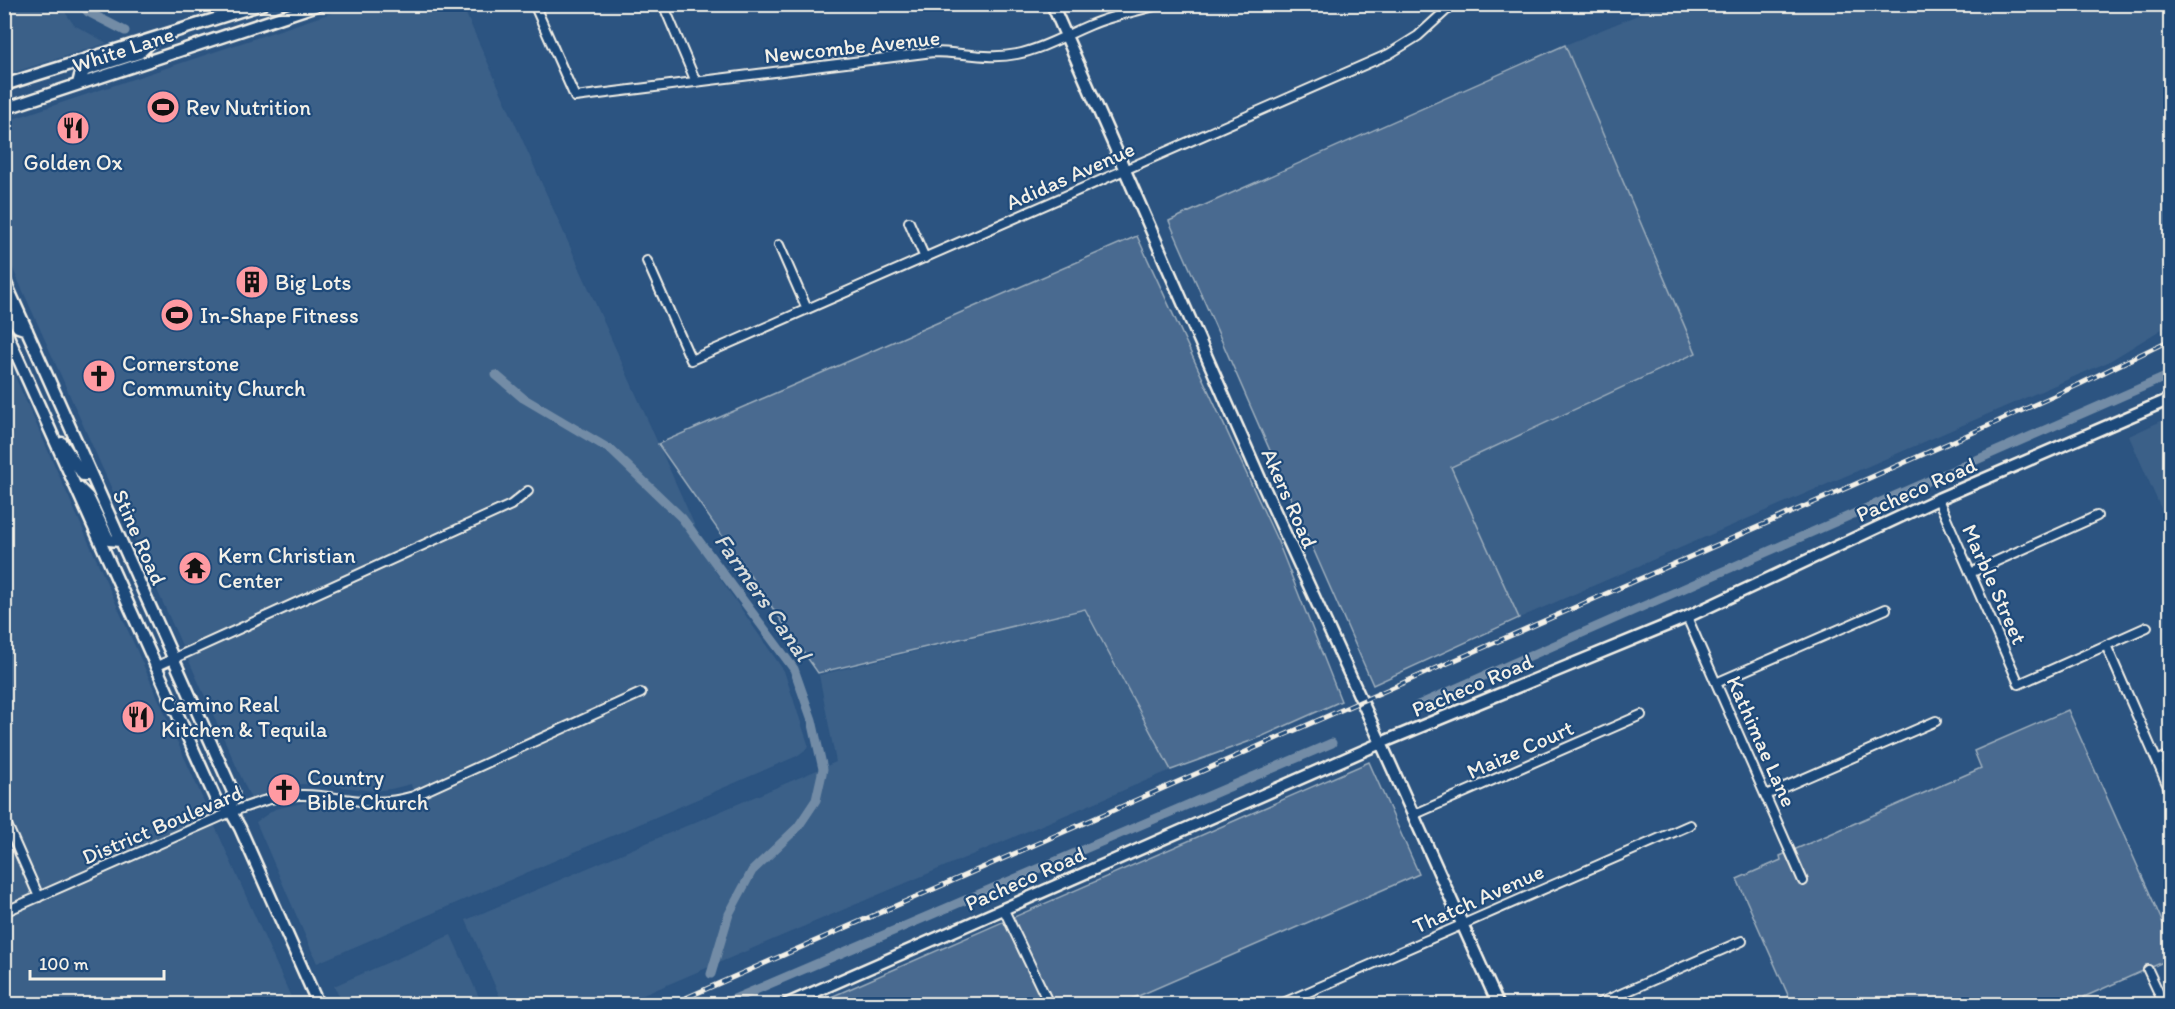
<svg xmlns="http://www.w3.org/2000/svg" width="2175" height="1009" font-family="Itim,sans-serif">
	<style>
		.built { fill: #3b6088 }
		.green { fill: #496b90; stroke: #9eaebc; stroke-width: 1.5 }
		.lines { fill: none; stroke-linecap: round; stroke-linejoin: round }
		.canal { stroke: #738ca6; stroke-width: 9 }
		.street-casing { stroke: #f4f1e8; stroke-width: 12 }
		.secondary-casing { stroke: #f4f1e8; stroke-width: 15 }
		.street { stroke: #1f4a7a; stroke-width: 8 }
		.secondary { stroke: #1f4a7a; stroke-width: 10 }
		.rail-casing { stroke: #f4f1e8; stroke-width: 5 }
		.rail { stroke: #1f4a7a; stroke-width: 3; stroke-dasharray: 9; stroke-linecap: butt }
		.labels { text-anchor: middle; stroke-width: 4.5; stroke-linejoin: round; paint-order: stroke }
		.street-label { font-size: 22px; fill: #f4f1e8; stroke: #1f4a7a }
		.poi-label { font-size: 22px; fill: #f4f1e8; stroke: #1f4a7a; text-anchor: start }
		.water-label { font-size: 24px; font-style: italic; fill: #dadddb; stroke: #1f4a7a }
	</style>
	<rect width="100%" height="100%" fill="#2c5481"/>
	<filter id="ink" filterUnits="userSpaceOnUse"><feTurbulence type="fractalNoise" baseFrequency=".0167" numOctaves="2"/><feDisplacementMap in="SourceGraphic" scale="12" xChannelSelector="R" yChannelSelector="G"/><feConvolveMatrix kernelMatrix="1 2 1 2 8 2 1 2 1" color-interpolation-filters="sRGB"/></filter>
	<g filter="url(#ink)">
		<path class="built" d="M4 5H60L74 25 107 43 5 75Z
			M355 5H462L715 571 784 671 809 747 797 756 317 963 256 822 275 809 307 802 370 810 417 808 411 784 391 789 373 791 327 785 301 784 276 789 251 799 5 251 4 122Z
			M1642 5H2170V324L2108 362 1519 618 1451 467 1695 353 1565 45 1645 12Z
			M5 354 294 1004H5Z
			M2170 417V529L2129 436Z
			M1084 610 1171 770 622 1004H503L466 920 836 762 819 675Z
			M451 935 482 1004H343L334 986Z"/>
		<path class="green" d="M1565 45 1696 353 1451 467 1519 618 1373 685 1169 221Z
			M1137 236 1278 542 1341 701 1256 739 1171 770 1085 609 818 673 658 444Z
			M2068 710 2170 939V959L2084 997 2085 1000 2075 1004H1792L1737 879 1781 860 1780 856 1981 768 1974 751Z
			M1369 762 1419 874 1120 1004H815Z"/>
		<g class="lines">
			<path class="canal" d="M81 4 88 12 125 31
				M496 375 523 398 611 450 682 518 794 669 812 720 823 769 816 800 798 827 752 871 729 914 711 974
				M1418 705 2170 375
				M727 1004 732 1000 1332 743"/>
			<g class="street-casing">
				<path id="street" d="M534 4 575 97 933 52C961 52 989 60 1017 54 1042 49 1066 35 1090 25 1113 15 1138 11 1162 4
					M663 4 696 82
					M909 222 925 258
					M779 245 807 309
					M647 261 691 360 1389 54 1418 36 1453 4
					M1938 499 2019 684 2147 627
					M1970 573 2097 516
					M1687 617 1803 881
					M2106 645 2170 791
					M155 667 511 505 528 491
					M1716 683 1886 609
					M2157 761 2170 755
					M1766 795 1936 721
					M1413 815 1641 715
					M4 818 39 897
					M1003 908 1049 1004
					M4 912 231 812C254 804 278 794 303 795 347 796 368 809 414 796L641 693
					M2148 970 2164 1004
					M1281 1004 1690 825
					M1598 1004 1742 941"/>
			</g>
			<g class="secondary-casing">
				<path id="secondary" d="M1052 4 1262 483 1381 743 1498 1004
					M78 84 80 76 86 70 139 53 152 41
					M4 85 263 4
					M4 109 321 4
					M4 279 233 792 231 812
					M4 308 18 327 27 330
					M4 327 216 800 231 812 240 828 318 1004
					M62 443 83 475H91
					M79 488 88 497 109 540 120 541
					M787 1004 1381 743 1687 617 1938 499 2170 399"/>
			</g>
			<use href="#street" class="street"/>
			<use href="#secondary" class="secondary"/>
			<g class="rail-casing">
				<path id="rail" d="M672 1004 1990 425 2080 384 2170 340"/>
			</g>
			<use href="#rail" class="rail"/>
		</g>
	</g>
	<defs>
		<g id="stadium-disc" transform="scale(1.725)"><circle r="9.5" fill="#ff9aa2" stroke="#1f4a7a"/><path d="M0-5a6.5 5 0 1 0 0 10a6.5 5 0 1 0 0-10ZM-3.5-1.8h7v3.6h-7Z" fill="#111"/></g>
		<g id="restaurant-disc" transform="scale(1.725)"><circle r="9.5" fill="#ff9aa2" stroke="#1f4a7a"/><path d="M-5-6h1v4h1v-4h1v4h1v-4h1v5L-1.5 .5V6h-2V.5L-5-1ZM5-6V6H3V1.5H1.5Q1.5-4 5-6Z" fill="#111"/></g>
		<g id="building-disc" transform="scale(1.725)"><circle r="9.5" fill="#ff9aa2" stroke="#1f4a7a"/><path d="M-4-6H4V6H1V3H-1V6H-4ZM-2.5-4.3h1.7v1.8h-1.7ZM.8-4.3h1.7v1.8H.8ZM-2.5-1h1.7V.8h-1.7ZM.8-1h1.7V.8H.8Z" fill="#111"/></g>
		<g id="church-disc" transform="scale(1.725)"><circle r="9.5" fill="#ff9aa2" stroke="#1f4a7a"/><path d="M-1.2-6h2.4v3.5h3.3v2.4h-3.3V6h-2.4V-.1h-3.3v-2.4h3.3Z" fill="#111"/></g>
		<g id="temple-disc" transform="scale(1.725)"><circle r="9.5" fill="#ff9aa2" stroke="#1f4a7a"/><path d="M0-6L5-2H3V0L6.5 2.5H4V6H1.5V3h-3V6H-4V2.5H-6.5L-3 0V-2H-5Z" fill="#111"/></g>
	</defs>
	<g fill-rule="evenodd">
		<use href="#stadium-disc" x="163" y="107"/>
		<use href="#restaurant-disc" x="73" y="128"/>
		<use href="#building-disc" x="252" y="282"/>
		<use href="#stadium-disc" x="177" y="315"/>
		<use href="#church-disc" x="99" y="376"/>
		<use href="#temple-disc" x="195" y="568"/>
		<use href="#restaurant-disc" x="138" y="717"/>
		<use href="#church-disc" x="284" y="790"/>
	</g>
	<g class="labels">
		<g class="street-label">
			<text transform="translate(852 46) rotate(-6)" y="8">Newcombe Avenue</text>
			<text transform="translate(123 49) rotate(-18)" y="8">White Lane</text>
			<text transform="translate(1070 175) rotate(-24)" y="8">Adidas Avenue</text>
			<text transform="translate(1916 489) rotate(-24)" y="8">Pacheco Road</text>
			<text transform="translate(1290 498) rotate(66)" y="8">Akers Road</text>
			<text transform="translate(140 537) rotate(66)" y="8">Stine Road</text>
			<text transform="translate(1995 584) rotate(66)" y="8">Marble Street</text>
			<text transform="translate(1472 685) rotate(-23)" y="8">Pacheco Road</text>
			<text transform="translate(1762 741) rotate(66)" y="8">Kathimae Lane</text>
			<text transform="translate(1520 749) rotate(-24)" y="8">Maize Court</text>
			<text transform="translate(162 824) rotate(-23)" y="8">District Boulevard</text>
			<text transform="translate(1025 878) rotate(-24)" y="8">Pacheco Road</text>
			<text transform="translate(1478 898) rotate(-24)" y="8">Thatch Avenue</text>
		</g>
		<g class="poi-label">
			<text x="186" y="115">Rev Nutrition</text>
			<text x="73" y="170" text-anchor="middle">Golden Ox</text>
			<text x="275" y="290">Big Lots</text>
			<text x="200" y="323">In-Shape Fitness</text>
			<text x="122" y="371">Cornerstone<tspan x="122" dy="25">Community Church</tspan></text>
			<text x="218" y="563">Kern Christian<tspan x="218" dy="25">Center</tspan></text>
			<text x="161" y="712">Camino Real<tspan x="161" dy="25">Kitchen &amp; Tequila</tspan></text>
			<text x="307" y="785">Country<tspan x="307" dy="25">Bible Church</tspan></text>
		</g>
		<g class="water-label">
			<text transform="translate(763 597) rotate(55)" y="8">Farmers Canal</text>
		</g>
	</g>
	<rect width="2175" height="1009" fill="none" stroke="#1f4a7a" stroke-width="24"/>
	<rect x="12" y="12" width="2151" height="985" fill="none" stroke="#f4f1e8" stroke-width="2" filter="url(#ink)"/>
	<path d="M30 970v9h134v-9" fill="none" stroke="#f4f1e8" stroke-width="3"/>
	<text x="39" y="970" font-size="18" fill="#f4f1e8" stroke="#1f4a7a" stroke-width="4.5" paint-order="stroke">100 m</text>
</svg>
